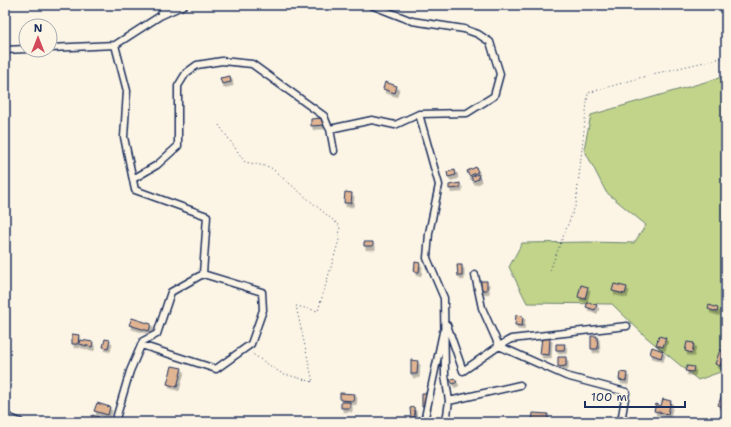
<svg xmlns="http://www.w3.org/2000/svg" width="731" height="427" font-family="'Shantell Sans',sans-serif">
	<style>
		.green { fill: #c1d489; stroke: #6e8274 }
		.building { fill: #e1b492; stroke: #1b2f5e; filter: url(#shadow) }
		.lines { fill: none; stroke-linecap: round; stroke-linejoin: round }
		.street-casing { stroke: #1b2f5e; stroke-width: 9 }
		.path { stroke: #1b2f5e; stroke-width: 1; stroke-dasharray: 1 3; stroke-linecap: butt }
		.street { stroke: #fcf5e5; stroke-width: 6 }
	</style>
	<defs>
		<filter id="shadow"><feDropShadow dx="2" dy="3.5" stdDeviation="0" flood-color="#0004"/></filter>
	</defs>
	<rect width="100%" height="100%" fill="#fcf5e5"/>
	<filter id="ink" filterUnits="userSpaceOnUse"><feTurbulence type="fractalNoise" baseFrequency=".025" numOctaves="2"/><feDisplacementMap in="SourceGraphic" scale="8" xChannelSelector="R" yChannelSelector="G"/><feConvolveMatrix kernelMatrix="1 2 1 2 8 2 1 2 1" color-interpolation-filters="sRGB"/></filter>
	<g filter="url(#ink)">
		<path class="green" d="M726 76V370L698 380 646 337 612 304 527 303 509 267 522 243 588 242 634 243 646 225 606 192 584 149 591 115Z"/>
		<path class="building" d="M230 76 231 82 222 84 220 78Z
			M385 82 397 86 395 93 383 89Z
			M324 118V125L311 126V119Z
			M476 167 478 172 469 176 467 171Z
			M455 170 456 175 448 177 447 172Z
			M478 174 479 179 473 181 471 177Z
			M460 183V188L449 189V185Z
			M345 192 352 193 351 203H344Z
			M364 242H373V246H364Z
			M415 262 420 263 419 272H414Z
			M457 265H462V276H458Z
			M481 281H487V290H480Z
			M614 284 627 287 625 294 612 291Z
			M581 285 588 287 585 299 578 297Z
			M588 302 597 305 595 310 586 307Z
			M709 305 718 308 717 312 708 309Z
			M516 315 523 316 522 326 515 325Z
			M132 318 151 324 149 331 129 325Z
			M72 334 79 335 78 344H72Z
			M591 336H597L598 349H591Z
			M659 336 666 338 663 347 656 345Z
			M542 337 550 338 549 355 540 354Z
			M105 339 110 340 108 348 103 347Z
			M80 340 93 342 92 347 79 344Z
			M687 342 694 343 692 353 685 351Z
			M556 344H565L564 350H556Z
			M652 347 663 351 661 358 650 354Z
			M720 350 725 352 720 366 715 364Z
			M558 357H566V366L558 367Z
			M411 360 418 361 417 374H411Z
			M172 366 182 368 177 387 167 384Z
			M687 366 694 367 693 372 685 371Z
			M620 372 627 373 626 381 619 380Z
			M454 378 457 382 453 384 450 380Z
			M340 393 355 394 354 401 340 400Z
			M422 393H429V406H422Z
			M722 395 726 396V404L724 408 718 405Z
			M663 399 671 401 668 414 654 411 656 404 661 406Z
			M341 402H350V408H341Z
			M97 403 110 407 108 415 94 411Z
			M414 407 415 417 411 418 410 408Z
			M533 413 548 414 547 422 532 421Z
			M92 415 99 417 98 422 91 421Z
			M375 419 382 420V422H374Z"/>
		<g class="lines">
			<g class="street-casing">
				<path id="street" d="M371 5 412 21 464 29 478 34 490 42 500 74 494 96 467 113 419 114
					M160 16 184 5
					M50 48 115 45
					M5 50 26 49
					M334 151 330 129 372 120 395 125 419 114 439 185 429 233 427 258 444 298 445 375 449 401 446 422
					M133 179 157 165 178 146V86L186 73 197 65 222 61 252 64 324 116 328 126 330 129
					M475 275 482 308 499 346 511 339 627 326
					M447 325 463 371 499 346 566 376 626 392 621 422
					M141 345 216 369 251 344 263 310 262 292 203 274
					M449 401 520 385
					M5 416 20 422
					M115 422 130 371 143 341 157 334 171 292 203 274 207 216 135 190 124 137 127 91 115 45 160 16 166 5
					M424 422 443 332"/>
			</g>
			<path class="path" d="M219 125 245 162 270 167 340 226 339 240 318 311 296 306 313 382 281 373 251 353
				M550 270 576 204 588 93 653 74 726 57"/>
			<use href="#street" class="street"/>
		</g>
	</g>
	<rect width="731" height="427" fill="none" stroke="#fcf5e5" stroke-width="20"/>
	<rect x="10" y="10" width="711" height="407" fill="none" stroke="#1b2f5e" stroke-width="1.5" filter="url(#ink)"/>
	<g transform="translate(38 38)"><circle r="19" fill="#fcf5e5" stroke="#a2a6af"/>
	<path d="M0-3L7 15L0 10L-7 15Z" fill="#d1495b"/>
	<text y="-6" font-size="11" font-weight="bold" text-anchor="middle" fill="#1b2f5e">N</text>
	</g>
	<path d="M585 401v6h100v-6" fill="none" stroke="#1b2f5e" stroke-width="2"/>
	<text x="591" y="401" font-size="12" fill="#1b2f5e" stroke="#fcf5e5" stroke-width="3" paint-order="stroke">100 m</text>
</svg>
